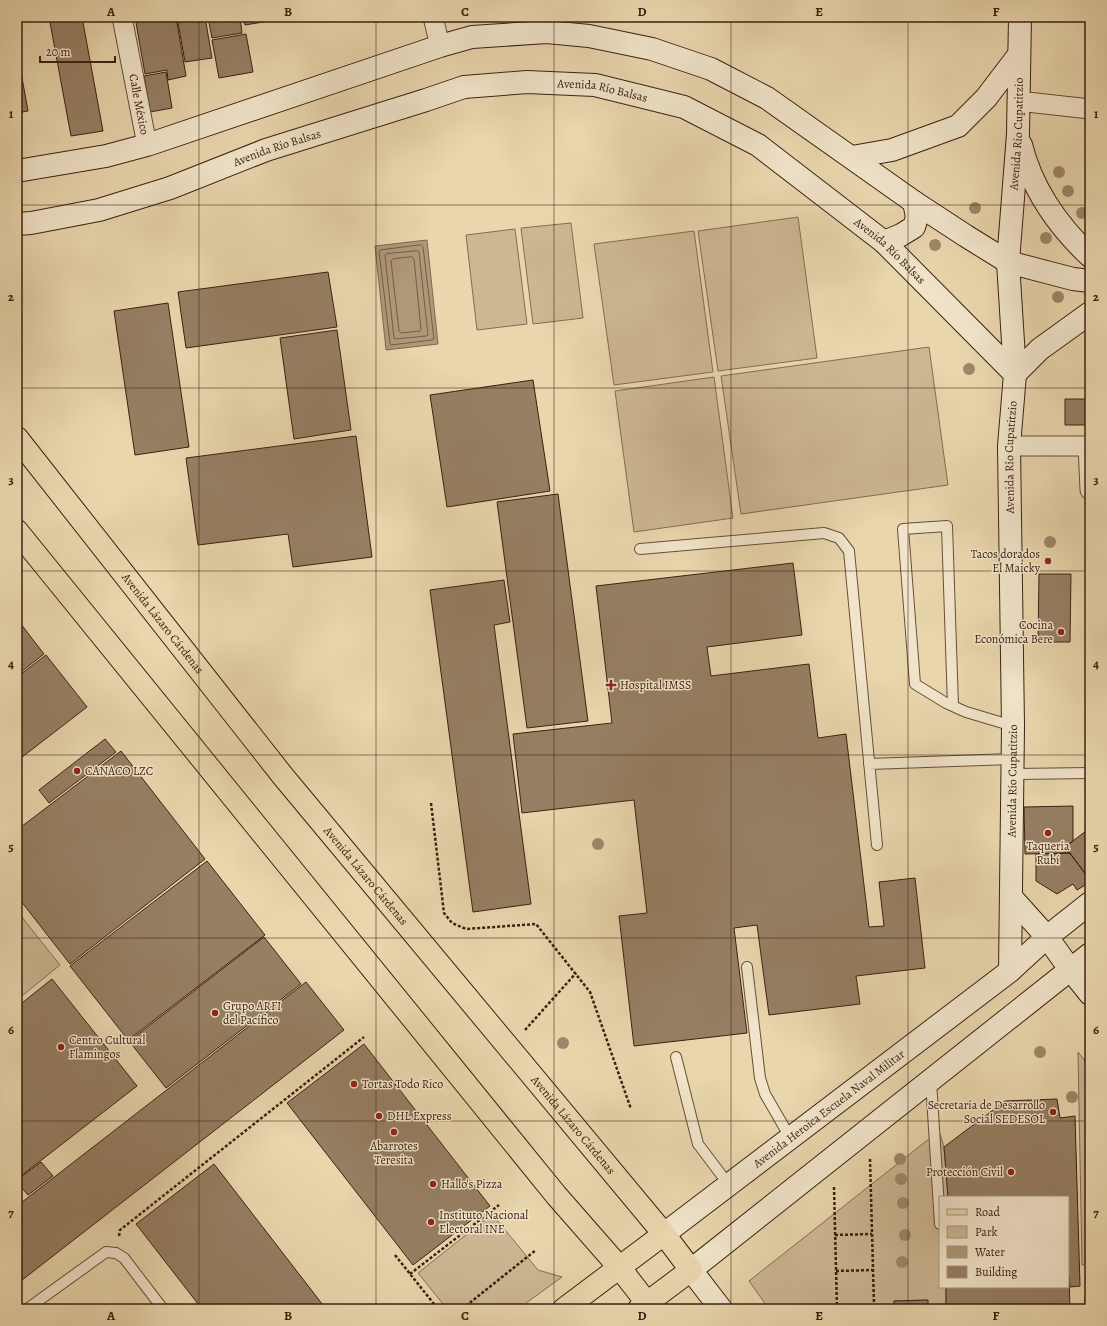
<svg xmlns="http://www.w3.org/2000/svg" width="1107" height="1326" font-family="Alegreya,serif">
	<style>
		.green { fill: #ccb793; stroke: #846c52 }
		.water { fill: #ae9878; stroke: #80684f }
		.lines { fill: none; stroke-linecap: round; stroke-linejoin: round }
		.shore { stroke: #755c45; stroke-width: 1 }
		.building { fill: #967f63; stroke: #3c2012 }
		.lane-casing { stroke: #674e39; stroke-width: 12 }
		.street-casing { stroke: #674e39; stroke-width: 21 }
		.secondary-casing { stroke: #3c2012; stroke-width: 24 }
		.primary-casing { stroke: #3c2012; stroke-width: 24 }
		.path { stroke: #3c2012; stroke-width: 2.5; stroke-dasharray: 3 2; stroke-linecap: butt }
		.lane { stroke: #f1e4ca; stroke-width: 10 }
		.street { stroke: #f1e4ca; stroke-width: 19 }
		.secondary { stroke: #f1e4ca; stroke-width: 22 }
		.primary { stroke: #e9d6ad; stroke-width: 22 }
		.tree { fill: #9e8769 }
		.grid { fill: none; stroke: #3c2012; stroke-width: 1; stroke-opacity: 0.55 }
		.poi-dot { fill: #8f2418; stroke: #f1e4ca; stroke-width: 1.5 }
		.labels { text-anchor: middle; stroke-width: 3; stroke-linejoin: round; paint-order: stroke }
		.street-label { font-size: 12px; fill: #3c2012; stroke: #f1e4ca }
		.poi-label { font-size: 12px; fill: #3c2012; stroke: #f1e4ca; text-anchor: start }
		.neatline { fill: none; stroke: #3c2012; stroke-width: 1.5 }
		.grid-label { font-size: 13px; text-anchor: middle; font-weight: bold; fill: #3c2012 }
	</style>
	<rect width="100%" height="100%" fill="#e9d6ad"/>
	<filter id="stains"><feTurbulence type="fractalNoise" baseFrequency=".005" numOctaves="4"/><feColorMatrix values="0 0 0 0 .2 0 0 0 0 .09 0 0 0 0 .02 0 0 0 .5 -.17"/></filter>
	<radialGradient id="worn" r=".72"><stop offset=".6" stop-color="#630" stop-opacity="0"/><stop offset="1" stop-color="#630" stop-opacity=".3"/></radialGradient>
	<path class="green" d="M798 217 817 358 718 371 698 231Z
		M571 223 583 318 533 324 521 228Z
		M515 229 527 324 477 330 466 235Z
		M694 231 713 372 614 385 594 244Z
		M929 347 948 485 741 514 721 376Z
		M714 377 733 518 634 532 615 391Z
		M17 911 60 965 17 1000Z
		M1078 1052 1090 1067V1265H1082Z
		M939 1131 944 1147 948 1197H940V1287H946V1309H928L927 1300 894 1301V1309H769L749 1281Z
		M492 1214 538 1270 562 1277 518 1309H447L418 1273Z"/>
	<path class="water" d="M427 240 438 344 386 350 375 246Z"/>
	<g class="lines">
		<path class="shore" d="M421 245 423 247 434 339 432 340 391 345 390 343 379 251 381 250Z
			M417 251 419 252 428 335 426 336 395 339 394 338 385 256 386 254Z
			M412 257 414 259 421 329 420 331 401 333 399 331 391 261 393 259Z"/>
	</g>
	<path class="building" d="M49 17H82L103 131 71 136Z
		M135 17H176L186 76 168 80 167 70 145 74Z
		M177 17H205L212 58 185 62Z
		M208 17H240L242 33 212 38Z
		M243 17H274L275 20 245 25Z
		M698 17H714L713 22Z
		M246 34 253 72 219 78 212 40Z
		M17 50 28 111 17 113Z
		M166 72 172 108 150 112 144 76Z
		M1086 125H1090V163H1086Z
		M328 272 337 327 186 348 178 292Z
		M168 303 189 447 135 455 114 311Z
		M337 330 351 430 294 439 280 338Z
		M1090 370V398H1086V374Z
		M533 380 550 491 447 507 430 395Z
		M1065 399H1090V425H1065Z
		M356 436 372 557 293 567 288 534 198 545 186 458Z
		M558 494 588 721 527 728 497 502Z
		M793 563 802 635 707 647 711 676 809 664 818 738 846 734 869 927 884 926 879 882 915 878 925 968 856 976 860 1004 769 1015 757 925 734 928 747 1033 634 1046 619 916 647 913 634 800 522 813 513 734 612 723 596 586Z
		M1039 574H1071L1070 642H1038Z
		M504 580 510 622 494 625 531 904 473 912 430 590Z
		M17 619 44 654 17 675Z
		M46 655 87 707 17 761V677Z
		M105 739 116 752 49 803 39 790Z
		M121 751 205 859 70 964 17 896V830Z
		M1073 806V841L1065 847 1070 853 1025 854 1024 807Z
		M1090 828V880L1065 847Z
		M1070 853 1090 880V882L1077 890 1073 884 1057 894 1036 881V854Z
		M207 861 265 935 128 1040 70 966Z
		M264 937 301 984 166 1088 129 1041Z
		M52 979 137 1086 17 1179V1007Z
		M306 982 344 1030 17 1284V1206Z
		M364 1044 490 1206 413 1265 287 1103Z
		M1057 1099 1060 1118 1075 1116 1080 1286 1070 1287 1069 1276H1068V1197H948L944 1147 1005 1101Z
		M41 1162 53 1176 28 1195 17 1182V1180Z
		M214 1164 326 1309H202L136 1224Z
		M1068 1276H1069L1070 1309H946V1287H1068Z
		M1085 1297H1090V1309H1085Z
		M928 1300V1309H894V1301Z"/>
	<g class="lines">
		<g class="lane-casing">
			<path id="lane" d="M640 549 824 533 839 538 849 551 877 845
				M953 706 947 526 903 529 915 684 946 703 966 712 1013 726
				M869 764 1012 759
				M1013 774 1090 773
				M747 967 760 1078 765 1094 791 1139
				M676 1057 698 1144 729 1185
				M931 1081 940 1224
				M27 1309 106 1252 116 1253 124 1258 163 1309"/>
		</g>
		<g class="street-casing">
			<g id="street">
				<path id="s1" d="M122 17 147 145"/>
				<path d="M433 17 440 46"/>
				<path d="M1018 101 1090 109"/>
				<path d="M1088 445 1090 490"/>
				<path d="M1009 446H1090"/>
			</g>
		</g>
		<g class="secondary-casing">
			<g id="secondary">
				<path d="M1021 145C1032 189 1057 225 1090 256"/>
				<path d="M852 157 892 150 958 126 986 98 1018 56"/>
				<path d="M17 171 106 156 147 145 440 46 472 37 547 32 589 36 652 49 711 69 767 98 914 202 966 236 1008 262 1073 279 1090 281"/>
				<path id="s2" d="M17 224 31 223 99 210 170 188 266 150 426 100 464 87 527 82 595 85 684 107 758 145 884 242 1015 374 1040 349 1090 313"/>
				<path d="M884 242 901 235 914 227 917 217 914 202"/>
				<path d="M1012 898 1047 937 1070 969 1090 994"/>
				<path id="s3" d="M1010 971 1013 726 1009 446 1015 374 1008 262 1018 134 1020 17"/>
				<path id="s4" d="M664 1234 1010 971 1047 937 1090 903"/>
				<path d="M721 1309 691 1270 1090 954"/>
			</g>
		</g>
		<g class="primary-casing">
			<g id="primary">
				<path id="s5" d="M17 438 282 775 664 1234 691 1270 639 1309"/>
				<path d="M17 531 556 1195 619 1267 647 1303"/>
				<path d="M564 1309 664 1234"/>
			</g>
		</g>
		<path class="path" d="M431 803 444 913 452 923 466 929 536 924 590 992 631 1109
			M525 1030 576 973
			M870 1159 874 1305 871 1309
			M834 1187 837 1309
			M835 1235 872 1234
			M119 1236 120 1230 364 1037
			M395 1255 438 1309
			M836 1271 873 1270
			M410 1274 499 1205
			M462 1309 536 1250"/>
		<use href="#lane" class="lane"/>
		<use href="#street" class="street"/>
		<use href="#secondary" class="secondary"/>
		<use href="#primary" class="primary"/>
	</g>
	<g class="tree">
		<circle cx="1059" cy="172" r="6"/>
		<circle cx="1068" cy="191" r="6"/>
		<circle cx="975" cy="208" r="6"/>
		<circle cx="1082" cy="213" r="6"/>
		<circle cx="1046" cy="238" r="6"/>
		<circle cx="935" cy="245" r="6"/>
		<circle cx="1058" cy="297" r="6"/>
		<circle cx="969" cy="369" r="6"/>
		<circle cx="1050" cy="542" r="6"/>
		<circle cx="598" cy="844" r="6"/>
		<circle cx="563" cy="1043" r="6"/>
		<circle cx="1040" cy="1052" r="6"/>
		<circle cx="1072" cy="1097" r="6"/>
		<circle cx="900" cy="1159" r="6"/>
		<circle cx="901" cy="1179" r="6"/>
		<circle cx="903" cy="1203" r="6"/>
		<circle cx="905" cy="1235" r="6"/>
		<circle cx="902" cy="1262" r="6"/>
	</g>
	<path class="grid" d="M199 17V1309M376 17V1309M554 17V1309M731 17V1309M908 17V1309M17 205H1090M17 388H1090M17 571H1090M17 755H1090M17 938H1090M17 1121H1090"/>
	<g class="poi-dot">
		<circle cx="1048" cy="561" r="4"/>
		<circle cx="1061" cy="632" r="4"/>
		<path d="M609 679h4v4h4v4h-4v4h-4v-4h-4v-4h4z"/>
		<circle cx="77" cy="771" r="4"/>
		<circle cx="1048" cy="833" r="4"/>
		<circle cx="215" cy="1013" r="4"/>
		<circle cx="61" cy="1047" r="4"/>
		<circle cx="354" cy="1084" r="4"/>
		<circle cx="1053" cy="1112" r="4"/>
		<circle cx="379" cy="1116" r="4"/>
		<circle cx="394" cy="1132" r="4"/>
		<circle cx="1011" cy="1172" r="4"/>
		<circle cx="433" cy="1184" r="4"/>
		<circle cx="431" cy="1222" r="4"/>
	</g>
	<g class="labels">
		<g class="street-label">
			<text dy="4" stroke="none"><textPath href="#s2" startOffset="608">Avenida Río Balsas</textPath></text>
			<text dy="4" stroke="none"><textPath href="#s1" startOffset="89">Calle México</textPath></text>
			<text dy="4" stroke="none"><textPath href="#s3" startOffset="838">Avenida Río Cupatitzio</textPath></text>
			<text dy="4" stroke="none"><textPath href="#s2" startOffset="272">Avenida Río Balsas</textPath></text>
			<text dy="4" stroke="none"><textPath href="#s2" startOffset="944">Avenida Río Balsas</textPath></text>
			<text dy="4" stroke="none"><textPath href="#s3" startOffset="514">Avenida Río Cupatitzio</textPath></text>
			<text dy="4" stroke="none"><textPath href="#s5" startOffset="236">Avenida Lázaro Cárdenas</textPath></text>
			<text dy="4" stroke="none"><textPath href="#s3" startOffset="190">Avenida Río Cupatitzio</textPath></text>
			<text dy="4" stroke="none"><textPath href="#s5" startOffset="560">Avenida Lázaro Cárdenas</textPath></text>
			<text dy="4" stroke="none"><textPath href="#s4" startOffset="207">Avenida Heroica Escuela Naval Militar</textPath></text>
			<text dy="4" stroke="none"><textPath href="#s5" startOffset="884">Avenida Lázaro Cárdenas</textPath></text>
		</g>
		<g class="poi-label">
			<text x="1040" y="558" text-anchor="end">Tacos dorados<tspan x="1040" dy="14">El Maicky</tspan></text>
			<text x="1053" y="629" text-anchor="end">Cocina<tspan x="1053" dy="14">Económica Bere</tspan></text>
			<text x="620" y="689">Hospital IMSS</text>
			<text x="85" y="775">CANACO LZC</text>
			<text x="1048" y="850" text-anchor="middle">Taquería<tspan x="1048" dy="14">Rubí</tspan></text>
			<text x="223" y="1010">Grupo ARFI<tspan x="223" dy="14">del Pacífico</tspan></text>
			<text x="69" y="1044">Centro Cultural<tspan x="69" dy="14">Flamingos</tspan></text>
			<text x="362" y="1088">Tortas Todo Rico</text>
			<text x="1045" y="1109" text-anchor="end">Secretaría de Desarrollo<tspan x="1045" dy="14">Social SEDESOL</tspan></text>
			<text x="387" y="1120">DHL Express</text>
			<text x="394" y="1150" text-anchor="middle">Abarrotes<tspan x="394" dy="14">Teresita</tspan></text>
			<text x="1003" y="1176" text-anchor="end">Protección Civil</text>
			<text x="441" y="1188">Hallo's Pizza</text>
			<text x="439" y="1219">Instituto Nacional<tspan x="439" dy="14">Electoral INE</tspan></text>
		</g>
	</g>
	<rect width="1107" height="1326" fill="none" stroke="#e9d6ad" stroke-width="44"/>
	<rect x="939" y="1196" width="130" height="92" fill="#f1e4ca" stroke="#a99680"/>
	<rect x="947" y="1209" width="20" height="6" fill="#e9d6ad" stroke="#a99680"/>
	<text x="975" y="1216" font-size="12" fill="#3c2012">Road</text>
	<rect x="947" y="1226" width="20" height="12" fill="#ccb793" stroke="#a99680"/>
	<text x="975" y="1236" font-size="12" fill="#3c2012">Park</text>
	<rect x="947" y="1246" width="20" height="12" fill="#ae9878" stroke="#a99680"/>
	<text x="975" y="1256" font-size="12" fill="#3c2012">Water</text>
	<rect x="947" y="1266" width="20" height="12" fill="#967f63" stroke="#a99680"/>
	<text x="975" y="1276" font-size="12" fill="#3c2012">Building</text>
	<path d="M40 56v6h75v-6" fill="none" stroke="#3c2012" stroke-width="2"/>
	<text x="46" y="56" font-size="12" fill="#3c2012" stroke="#f1e4ca" stroke-width="3" paint-order="stroke">20 m</text>
	<rect x="22" y="22" width="1063" height="1282" class="neatline"/>
	<g class="grid-label">
		<text x="111" y="16">A</text>
		<text x="288" y="16">B</text>
		<text x="465" y="16">C</text>
		<text x="642" y="16">D</text>
		<text x="819" y="16">E</text>
		<text x="996" y="16">F</text>
		<text x="11" y="118">1</text>
		<text x="1096" y="118">1</text>
		<text x="11" y="301">2</text>
		<text x="1096" y="301">2</text>
		<text x="11" y="484">3</text>
		<text x="1096" y="484">3</text>
		<text x="11" y="668">4</text>
		<text x="1096" y="668">4</text>
		<text x="11" y="851">5</text>
		<text x="1096" y="851">5</text>
		<text x="11" y="1034">6</text>
		<text x="1096" y="1034">6</text>
		<text x="11" y="1217">7</text>
		<text x="1096" y="1217">7</text>
		<text x="111" y="1320">A</text>
		<text x="288" y="1320">B</text>
		<text x="465" y="1320">C</text>
		<text x="642" y="1320">D</text>
		<text x="819" y="1320">E</text>
		<text x="996" y="1320">F</text>
	</g>
	<rect width="100%" height="100%" filter="url(#stains)"/>
	<rect width="100%" height="100%" fill="url(#worn)"/>
</svg>
